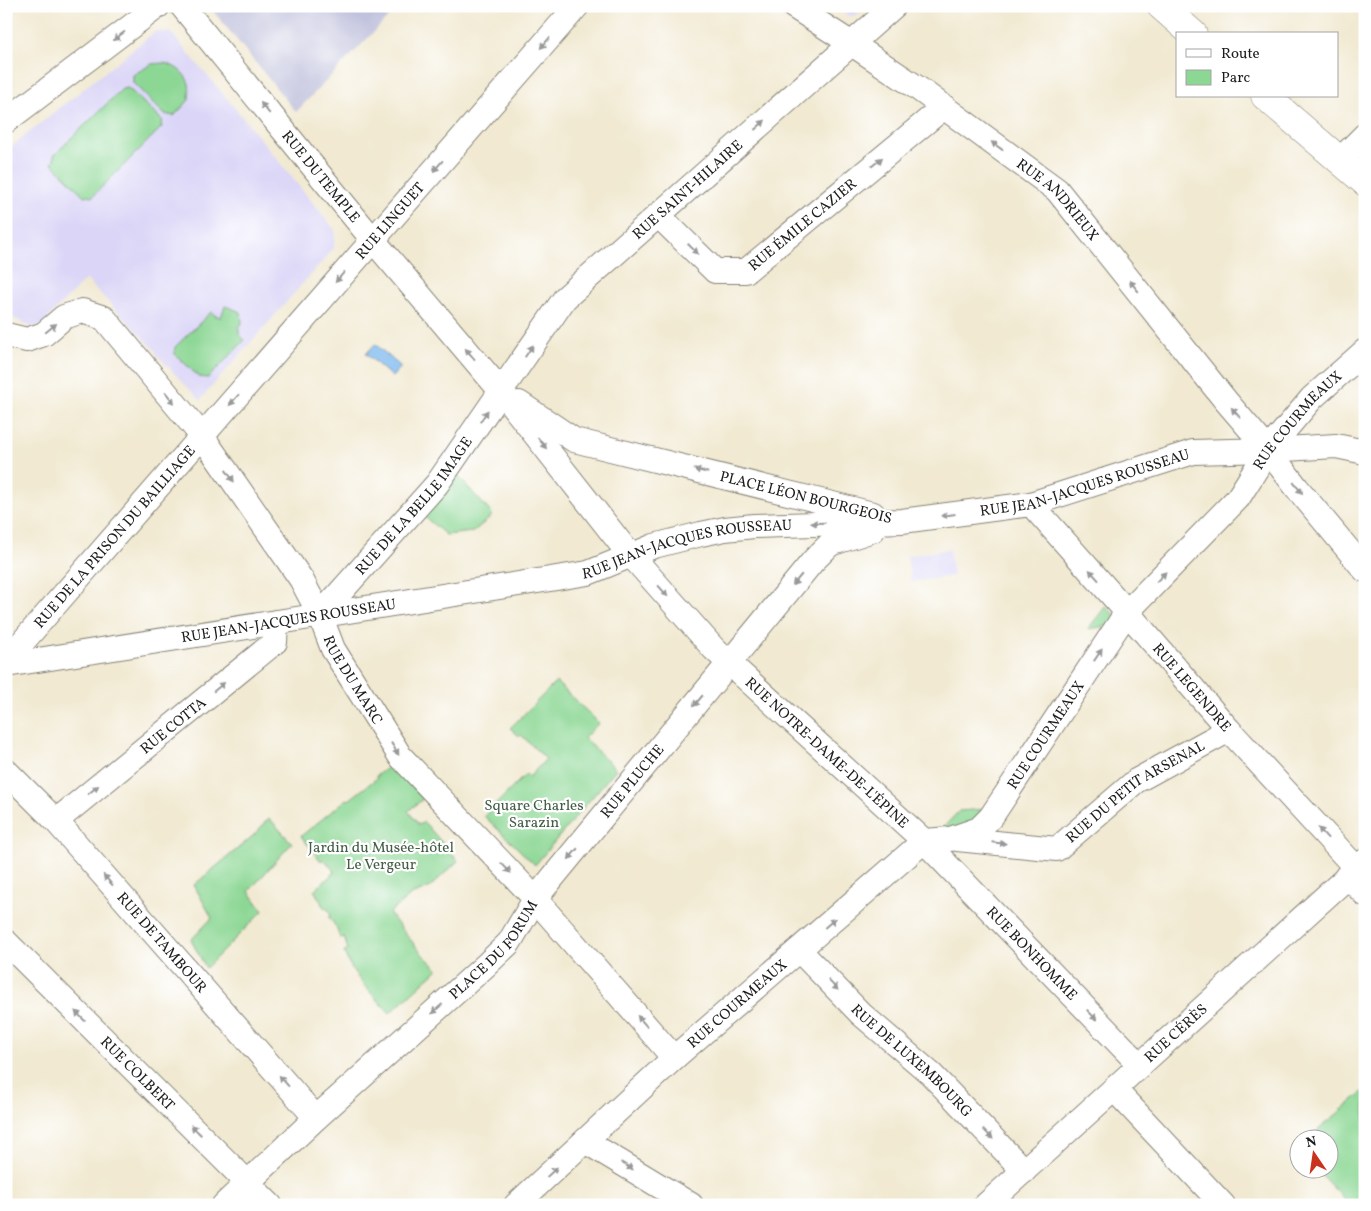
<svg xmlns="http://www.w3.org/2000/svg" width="1371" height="1211" font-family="Vollkorn,serif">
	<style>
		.built { fill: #dbd6f7 }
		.industrial { fill: #c1c2dd }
		.green { fill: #8cd794; stroke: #547a58 }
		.water { fill: #7cb9ee; stroke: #4c6a85 }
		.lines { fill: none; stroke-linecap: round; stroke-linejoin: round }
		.minor-casing { stroke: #868276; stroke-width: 26 }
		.secondary-casing { stroke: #868276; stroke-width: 29 }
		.minor { stroke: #fff; stroke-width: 24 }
		.secondary { stroke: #fff; stroke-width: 28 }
		.oneway { fill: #999 }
		.labels { text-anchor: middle; stroke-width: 4.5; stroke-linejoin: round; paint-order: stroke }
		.street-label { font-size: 15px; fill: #1c1c1c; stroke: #fff }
		.park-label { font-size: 15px; fill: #435d46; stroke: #fff }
	</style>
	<rect width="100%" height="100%" fill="#fff"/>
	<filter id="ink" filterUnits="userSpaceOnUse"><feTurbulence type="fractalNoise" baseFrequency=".02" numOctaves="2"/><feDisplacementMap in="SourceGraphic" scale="10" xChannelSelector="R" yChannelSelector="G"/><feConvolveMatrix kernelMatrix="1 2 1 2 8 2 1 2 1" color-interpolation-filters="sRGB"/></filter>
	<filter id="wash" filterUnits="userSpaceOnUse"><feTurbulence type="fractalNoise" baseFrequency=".0096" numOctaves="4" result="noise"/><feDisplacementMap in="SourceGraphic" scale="20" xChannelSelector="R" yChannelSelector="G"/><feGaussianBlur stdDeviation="1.12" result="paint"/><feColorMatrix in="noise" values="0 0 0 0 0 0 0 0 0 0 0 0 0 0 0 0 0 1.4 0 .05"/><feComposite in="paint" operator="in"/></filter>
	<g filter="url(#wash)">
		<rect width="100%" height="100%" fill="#f1e9d1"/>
		<path class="built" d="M834 6H867L856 15 849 16Z
			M156 31 171 33 234 107 335 230 334 248 200 400 155 353 156 351 86 279 41 325 32 327 6 314V151Z
			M949 549 953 576 911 582 907 556Z"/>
		<path class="industrial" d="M209 6H399L296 112Z"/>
		<path class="green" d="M164 63C174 65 186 73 189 84 190 88 189 95 189 100L174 116 164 114 133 83V75L152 64Z
			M128 88 163 121 161 124 162 127 92 197 88 195 84 196 52 163 54 160V155L122 89Z
			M225 306 241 312 242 323 239 328V334L245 340 208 378 199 377 174 353 175 347 211 312 216 316 221 317Z
			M457 475 493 515 473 532 446 535 421 514Z
			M1106 606 1118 619 1114 625 1088 629Z
			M556 682 599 723 584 738 616 769 535 865 484 816 526 774 529 777 546 759 521 735 519 736 510 728Z
			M393 763 423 799 408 811 419 825 424 822 458 861 429 888 411 895 389 913 422 954 438 969 390 1013C372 994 353 977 344 952L348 950 344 937 340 938 336 927 329 917 331 915 327 908 325 909 314 890 335 872 324 859 321 861 301 836 347 799 349 800 377 778 376 776Z
			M986 809 970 826 941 830 959 811Z
			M269 818 292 843 249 891 263 911 206 968 191 940 212 918 194 885 254 835Z
			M1365 1090V1205H1350L1315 1169 1328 1168V1138H1309Z"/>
		<path class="water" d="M375 344 401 367 392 377 366 354Z"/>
	</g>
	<g filter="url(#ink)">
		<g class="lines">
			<g class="minor-casing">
				<g id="minor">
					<path id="s1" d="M182 6 373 240 501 391 622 545 714 649 924 841 1140 1065"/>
					<path id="s2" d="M793 6 852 44 919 89 1057 190 1226 401 1268 450 1297 488 1365 570"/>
					<path d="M6 121 158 6"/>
					<path d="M1339 161 1365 135"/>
					<path id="s3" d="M658 215 715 271H746L944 107"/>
					<path id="s4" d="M6 335 27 340 44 334 64 317 82 311 104 318 202 436 301 579 320 615 333 649 400 756 529 892 674 1058"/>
					<path d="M519 403 574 440 873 514"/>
					<path id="s5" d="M1031 504 1127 612 1229 730 1356 868"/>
					<path id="s6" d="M320 615 437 484 565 298 894 6"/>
					<path id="s7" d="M6 661 577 6"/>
					<path id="s8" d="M6 665 588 573 654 546 701 534 725 529 754 526 902 521 1031 504 1193 452 1268 450 1336 446 1365 452"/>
					<path id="s9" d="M6 771 56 821 316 1118"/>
					<path id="s10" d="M56 821 275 642 276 622"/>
					<path id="s11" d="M957 839 1057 849 1136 781 1229 730"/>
					<path d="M1347 876 1365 894"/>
					<path id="s12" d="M6 942 270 1205"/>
					<path id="s13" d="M799 950 861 1014 931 1074 1024 1171"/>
					<path d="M1114 1089 1223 1205"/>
					<path d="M585 1141 691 1205"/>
					<path id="s14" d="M224 1205 316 1118 486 965 509 943 535 899 813 561 830 544 873 530"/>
					<path id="s15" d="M516 1205 674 1058 924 841 950 839 979 829 991 817 1127 612 1238 498 1268 450 1312 398 1365 351"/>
					<path id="s16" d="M986 1205 1365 861"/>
				</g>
			</g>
			<g class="secondary-casing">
				<path id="secondary" d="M1161 6 1193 34
					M1265 96 1365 182"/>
			</g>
			<use href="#minor" class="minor"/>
			<use href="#secondary" class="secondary"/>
		</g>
		<defs><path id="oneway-solid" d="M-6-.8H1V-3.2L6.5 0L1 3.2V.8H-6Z" transform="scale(1.25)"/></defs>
		<g class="oneway">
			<use href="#oneway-solid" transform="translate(119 36) rotate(143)"/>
			<use href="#oneway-solid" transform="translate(545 43) rotate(131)"/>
			<use href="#oneway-solid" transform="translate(265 108) rotate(-129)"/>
			<use href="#oneway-solid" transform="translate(760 125) rotate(-42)"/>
			<use href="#oneway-solid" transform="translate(997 146) rotate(-144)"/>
			<use href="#oneway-solid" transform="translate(877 162) rotate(-40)"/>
			<use href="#oneway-solid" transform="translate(438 166) rotate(131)"/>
			<use href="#oneway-solid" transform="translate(693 249) rotate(45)"/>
			<use href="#oneway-solid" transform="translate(340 277) rotate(131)"/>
			<use href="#oneway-solid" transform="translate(1134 286) rotate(-129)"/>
			<use href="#oneway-solid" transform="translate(51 328) rotate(-39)"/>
			<use href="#oneway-solid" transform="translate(529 351) rotate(-56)"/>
			<use href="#oneway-solid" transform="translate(470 354) rotate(-131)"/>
			<use href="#oneway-solid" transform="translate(170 398) rotate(51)"/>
			<use href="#oneway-solid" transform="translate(234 400) rotate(131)"/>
			<use href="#oneway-solid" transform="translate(1236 413) rotate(-131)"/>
			<use href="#oneway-solid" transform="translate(484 416) rotate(-56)"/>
			<use href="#oneway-solid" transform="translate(542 443) rotate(52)"/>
			<use href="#oneway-solid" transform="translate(701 471) rotate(-166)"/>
			<use href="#oneway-solid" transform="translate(230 476) rotate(55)"/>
			<use href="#oneway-solid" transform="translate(1298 488) rotate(51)"/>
			<use href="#oneway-solid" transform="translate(948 515) rotate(173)"/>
			<use href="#oneway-solid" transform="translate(818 523) rotate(178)"/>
			<use href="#oneway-solid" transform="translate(1094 575) rotate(-132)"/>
			<use href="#oneway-solid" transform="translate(1161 577) rotate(-46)"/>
			<use href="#oneway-solid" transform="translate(797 580) rotate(130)"/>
			<use href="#oneway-solid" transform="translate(663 591) rotate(49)"/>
			<use href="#oneway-solid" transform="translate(1098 655) rotate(-56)"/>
			<use href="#oneway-solid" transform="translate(219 687) rotate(-39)"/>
			<use href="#oneway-solid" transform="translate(698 701) rotate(130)"/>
			<use href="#oneway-solid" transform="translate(395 749) rotate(58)"/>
			<use href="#oneway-solid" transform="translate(93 790) rotate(-39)"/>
			<use href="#oneway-solid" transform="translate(1323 833) rotate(-132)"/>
			<use href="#oneway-solid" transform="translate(999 843) rotate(6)"/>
			<use href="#oneway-solid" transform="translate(573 854) rotate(130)"/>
			<use href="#oneway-solid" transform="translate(506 868) rotate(46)"/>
			<use href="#oneway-solid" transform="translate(108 880) rotate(-131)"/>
			<use href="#oneway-solid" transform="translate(830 923) rotate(-41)"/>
			<use href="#oneway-solid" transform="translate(833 985) rotate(46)"/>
			<use href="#oneway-solid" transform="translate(437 1009) rotate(138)"/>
			<use href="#oneway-solid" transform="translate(1092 1015) rotate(46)"/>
			<use href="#oneway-solid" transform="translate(80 1016) rotate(-135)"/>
			<use href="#oneway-solid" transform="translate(642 1021) rotate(-131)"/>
			<use href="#oneway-solid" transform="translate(284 1081) rotate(-131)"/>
			<use href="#oneway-solid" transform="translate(196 1130) rotate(-135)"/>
			<use href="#oneway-solid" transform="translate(988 1134) rotate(46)"/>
			<use href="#oneway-solid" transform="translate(627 1166) rotate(31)"/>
			<use href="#oneway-solid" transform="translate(552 1172) rotate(-43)"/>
		</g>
	</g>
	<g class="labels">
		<g class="street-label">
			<text dy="5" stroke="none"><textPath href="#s1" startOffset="220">RUE DU TEMPLE</textPath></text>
			<text dy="5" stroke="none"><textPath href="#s6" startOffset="565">RUE SAINT-HILAIRE</textPath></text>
			<text dy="5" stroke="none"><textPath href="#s2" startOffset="329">RUE ANDRIEUX</textPath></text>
			<text dy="5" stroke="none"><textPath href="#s7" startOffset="584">RUE LINGUET</textPath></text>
			<text dy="5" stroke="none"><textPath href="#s3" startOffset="184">RUE ÉMILE CAZIER</textPath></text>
			<text dy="5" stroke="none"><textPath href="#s15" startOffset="1124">RUE COURMEAUX</textPath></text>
			<text dy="5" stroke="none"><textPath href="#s8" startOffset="1098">RUE JEAN-JACQUES ROUSSEAU</textPath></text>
			<text transform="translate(806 497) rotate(14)" y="5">PLACE LÉON BOURGEOIS</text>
			<text dy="5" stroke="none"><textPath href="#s6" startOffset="144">RUE DE LA BELLE IMAGE</textPath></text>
			<text dy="5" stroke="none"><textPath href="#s7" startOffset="165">RUE DE LA PRISON DU BAILLIAGE</textPath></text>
			<text dy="5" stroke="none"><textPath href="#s8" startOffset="692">RUE JEAN-JACQUES ROUSSEAU</textPath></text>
			<text dy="5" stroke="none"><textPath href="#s8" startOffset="286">RUE JEAN-JACQUES ROUSSEAU</textPath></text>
			<text dy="5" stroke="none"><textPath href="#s4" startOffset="549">RUE DU MARC</textPath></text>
			<text dy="5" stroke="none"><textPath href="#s5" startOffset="244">RUE LEGENDRE</textPath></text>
			<text dy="5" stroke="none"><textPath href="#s10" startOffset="151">RUE COTTA</textPath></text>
			<text dy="5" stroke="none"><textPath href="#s15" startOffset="719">RUE COURMEAUX</textPath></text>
			<text dy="5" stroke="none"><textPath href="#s1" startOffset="988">RUE NOTRE-DAME-DE-L'ÉPINE</textPath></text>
			<text dy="5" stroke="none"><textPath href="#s14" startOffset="591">RUE PLUCHE</textPath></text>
			<text dy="5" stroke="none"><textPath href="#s11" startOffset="198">RUE DU PETIT ARSENAL</textPath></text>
			<text dy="5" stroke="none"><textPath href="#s9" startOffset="232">RUE DE TAMBOUR</textPath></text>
			<text dy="5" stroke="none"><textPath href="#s14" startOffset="372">PLACE DU FORUM</textPath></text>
			<text dy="5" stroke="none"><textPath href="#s1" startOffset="1275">RUE BONHOMME</textPath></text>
			<text dy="5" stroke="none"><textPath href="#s15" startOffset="299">RUE COURMEAUX</textPath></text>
			<text dy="5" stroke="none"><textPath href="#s16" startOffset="256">RUE CÉRÈS</textPath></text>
			<text dy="5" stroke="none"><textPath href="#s13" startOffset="158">RUE DE LUXEMBOURG</textPath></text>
			<text dy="5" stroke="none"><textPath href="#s12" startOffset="186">RUE COLBERT</textPath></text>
		</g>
		<g class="park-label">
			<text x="534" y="810">Square Charles<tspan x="534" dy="17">Sarazin</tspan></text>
			<text x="381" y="852">Jardin du Musée-hôtel<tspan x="381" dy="17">Le Vergeur</tspan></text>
		</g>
	</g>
	<rect width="1371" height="1211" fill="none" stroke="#fff" stroke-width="25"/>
	<rect x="1176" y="32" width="162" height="65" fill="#ffffff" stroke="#a4a4a4"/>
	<rect x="1186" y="49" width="25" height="8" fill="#ffffff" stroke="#a4a4a4"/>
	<text x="1221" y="58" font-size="15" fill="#1c1c1c">Route</text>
	<rect x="1186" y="70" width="25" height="15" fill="#8cd794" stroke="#a4a4a4"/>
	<text x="1221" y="82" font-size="15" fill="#1c1c1c">Parc</text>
	<g transform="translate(1314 1154) rotate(347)"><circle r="24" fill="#ffffff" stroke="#a4a4a4"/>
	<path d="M0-4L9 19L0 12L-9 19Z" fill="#c8321e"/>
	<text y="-8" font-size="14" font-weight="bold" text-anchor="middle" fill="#1c1c1c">N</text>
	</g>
</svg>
